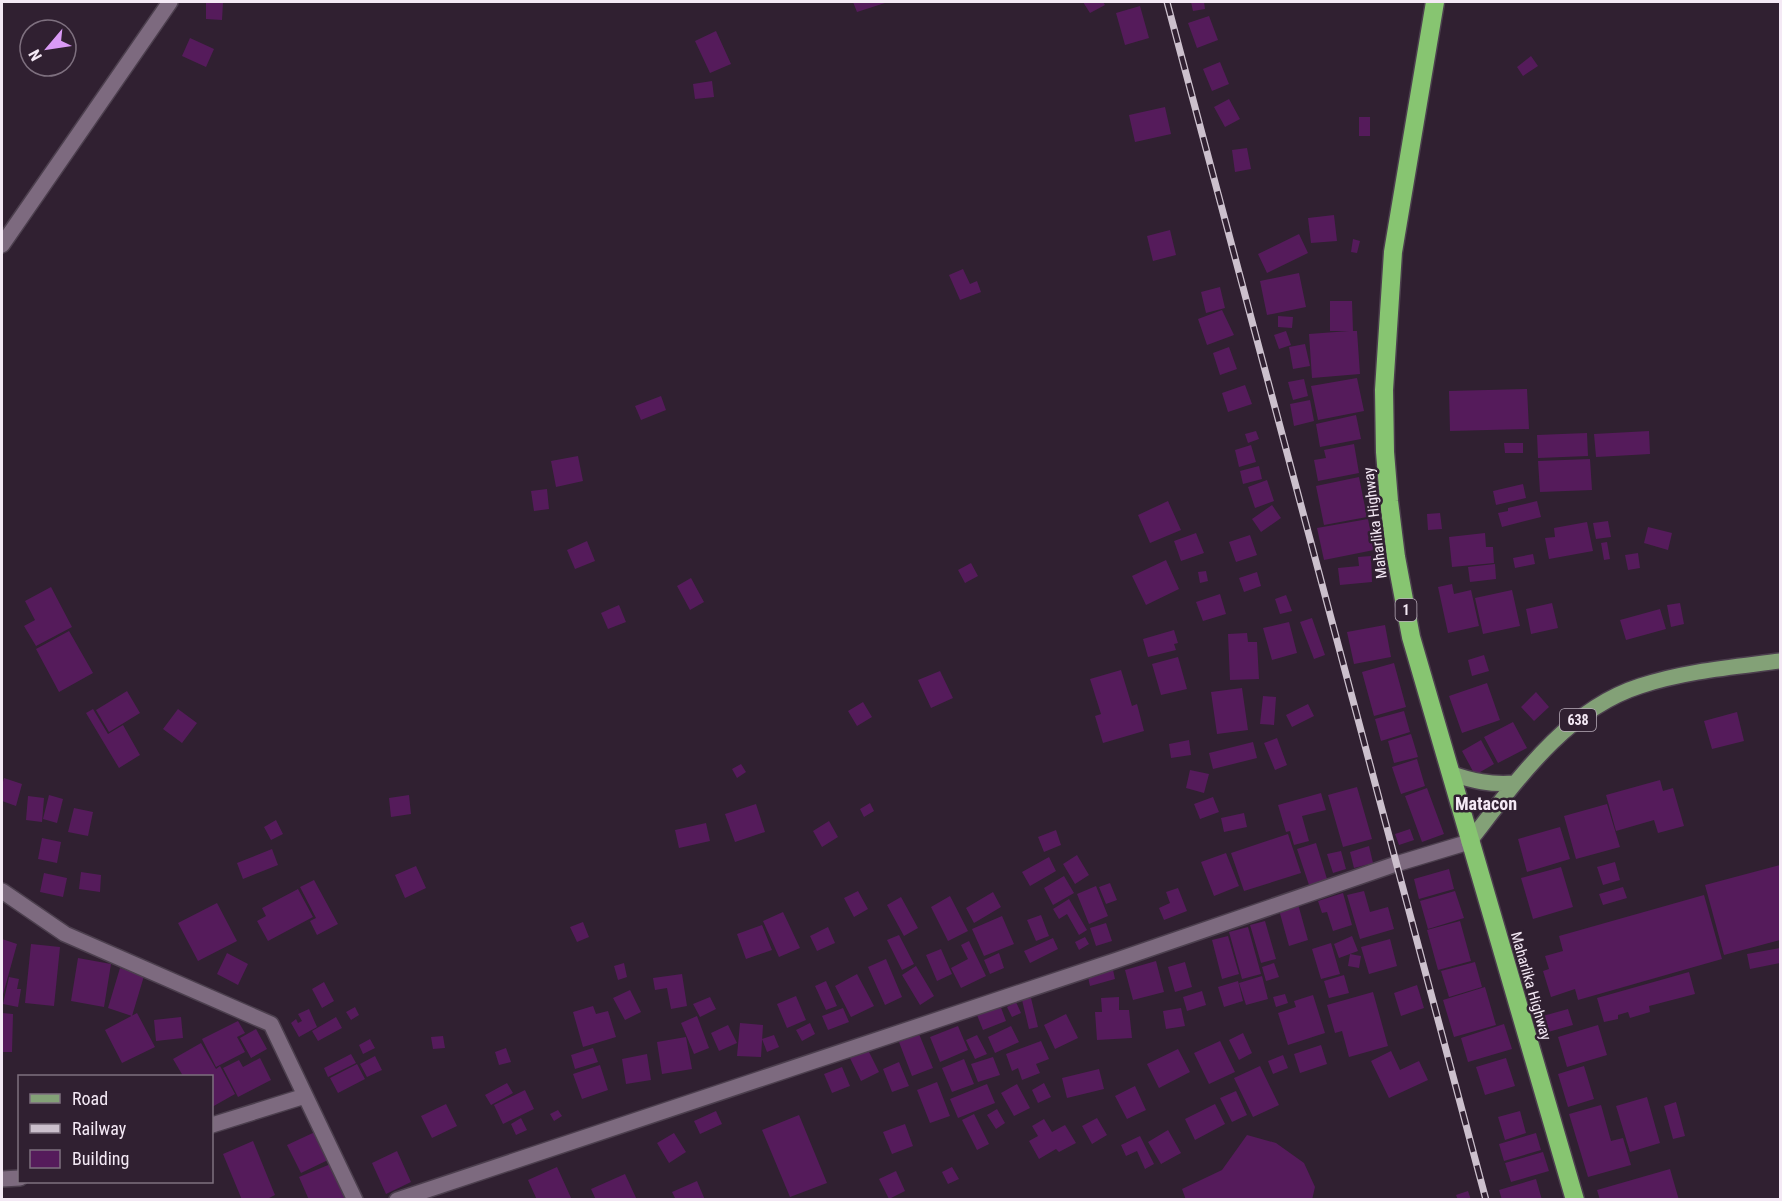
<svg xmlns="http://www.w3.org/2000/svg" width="1782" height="1201" font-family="'Roboto Condensed',sans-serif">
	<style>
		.building { fill: #551b5b }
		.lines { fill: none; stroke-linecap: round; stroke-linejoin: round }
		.minor-casing { stroke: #4c3f4e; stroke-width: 18 }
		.major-casing { stroke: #4c3f4e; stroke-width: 18 }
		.highway-casing { stroke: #4c3f4e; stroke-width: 21 }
		.minor { stroke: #7d6a7f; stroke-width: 15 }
		.major { stroke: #83a177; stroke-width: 15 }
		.highway { stroke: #87c571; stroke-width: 18 }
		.rail-casing { stroke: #ccc0cd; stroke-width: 7 }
		.rail { stroke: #302031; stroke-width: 4.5; stroke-dasharray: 14; stroke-linecap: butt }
		.labels { text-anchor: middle; stroke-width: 5; stroke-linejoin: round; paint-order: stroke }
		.shield { fill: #302031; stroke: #b9adba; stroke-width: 1.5 }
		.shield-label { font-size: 14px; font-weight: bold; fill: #f4e9f5 }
		.street-label { font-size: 15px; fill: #f4e9f5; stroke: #302031 }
		.quarter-label { font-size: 18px; font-weight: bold; fill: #f4e9f5; stroke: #302031 }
	</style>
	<rect width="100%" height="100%" fill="#302031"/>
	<path class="building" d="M206 2H223L222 20 206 19Z
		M853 2H888L857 12Z
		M1083 2H1103L1105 5 1090 13Z
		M1191 2H1204L1205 9 1193 11Z
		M1140 6 1149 38 1125 45 1116 13Z
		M1209 16 1218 40 1197 48 1188 23Z
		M716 31 731 64 710 73 695 41Z
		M190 38 214 49 206 67 182 56Z
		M1531 56 1538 66 1523 76 1517 67Z
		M1220 62 1229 84 1212 91 1203 69Z
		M712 81 714 97 695 99 693 84Z
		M1229 99 1240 119 1225 127 1214 107Z
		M1165 107 1171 134 1135 142 1129 115Z
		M1359 117H1370V136H1359Z
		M1247 148 1251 169 1235 172 1232 150Z
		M1334 215 1337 241 1311 243 1308 218Z
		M1170 230 1176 255 1153 261 1147 236Z
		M1299 234 1308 253 1267 273 1258 254Z
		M1353 239 1360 241 1357 253 1351 252Z
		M963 269 970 284 977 281 981 292 960 300 949 275Z
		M1299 273 1306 307 1267 315 1260 281Z
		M1220 287 1225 308 1206 313 1201 292Z
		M1330 301H1352L1353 331H1357L1360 374 1312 378 1309 334 1349 331H1330Z
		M1222 310 1234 335 1207 345 1198 319Z
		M1278 316 1293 317 1292 328 1278 327Z
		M1286 331 1291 345 1279 349 1274 335Z
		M1305 344 1310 366 1293 369 1289 347Z
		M1229 347 1237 369 1220 375 1213 353Z
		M1357 378 1364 411 1318 420 1311 386Z
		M1304 379 1308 396 1293 400 1288 382Z
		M1245 385 1252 404 1228 412 1222 393Z
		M1527 389 1529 429 1450 431 1449 391Z
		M661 396 666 410 641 420 635 406Z
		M1310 400 1314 421 1294 426 1290 404Z
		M1356 415 1361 439 1320 447 1316 424Z
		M1256 431 1259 439 1248 443 1245 434Z
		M1649 431 1650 454 1596 457 1594 434Z
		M1587 433 1588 456 1538 458 1537 435Z
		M1504 443H1523V453H1505Z
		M1354 444 1359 473 1318 481 1314 460 1326 458 1324 450Z
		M1251 445 1256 462 1239 467 1235 450Z
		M578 456 583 481 556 487 551 461Z
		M1590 459 1592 490 1540 492 1538 461Z
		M1259 466 1262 479 1243 484 1240 471Z
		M1359 477 1367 517 1324 525 1316 486Z
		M1267 480 1274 501 1255 508 1248 487Z
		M1523 484 1526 498 1496 505 1493 491Z
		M547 489 549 509 534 511 531 491Z
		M1168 501 1181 530 1150 543 1138 515Z
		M1537 501 1541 517 1502 527 1498 513 1508 511V508Z
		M1272 505 1281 518 1261 532 1252 519Z
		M1440 513 1442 529 1428 530 1427 514Z
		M1368 519 1374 550 1324 560 1317 528Z
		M1608 521 1611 537 1596 539 1593 523Z
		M1587 522 1593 551 1549 559 1545 538 1555 537 1554 528Z
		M1648 527 1672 533 1668 550 1644 543Z
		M1196 533 1204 553 1181 561 1174 541Z
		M1485 533 1486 547H1493L1494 563 1452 567 1449 537Z
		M1250 535 1257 555 1236 562 1229 542Z
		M587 541 595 561 575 569 567 550Z
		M1607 542 1610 559 1604 560 1601 543Z
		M1638 553 1640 568 1628 570 1625 555Z
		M1533 554 1535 564 1515 568 1513 558Z
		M1371 556 1372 582 1340 585 1338 568 1359 566 1358 557Z
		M1166 560 1179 589 1146 605 1132 576Z
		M971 563 978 576 965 583 958 570Z
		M1495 564 1496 579 1470 582 1468 567Z
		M1206 571 1208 581 1200 583 1198 572Z
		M1257 572 1261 586 1244 592 1239 578Z
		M691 578 704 602 690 610 677 586Z
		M1452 584 1454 594 1471 590 1479 626 1448 633 1438 587Z
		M51 587 72 627 36 646 24 626 35 620 25 601Z
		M1512 590 1520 626 1483 634 1475 598Z
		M1220 594 1226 614 1203 621 1196 602Z
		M1286 595 1292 611 1280 614 1275 599Z
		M1552 603 1558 628 1531 634 1526 609Z
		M1680 603 1684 624 1671 627 1667 605Z
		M619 605 626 622 608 629 601 613Z
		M1660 609 1666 629 1626 640 1620 620Z
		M1312 618 1325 655 1314 659 1300 622Z
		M1289 622 1297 653 1272 660 1263 628Z
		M1385 625 1391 657 1354 664 1347 632Z
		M1174 630 1178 643 1174 644 1176 650 1148 657 1143 639Z
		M69 631 93 673 59 692 36 649Z
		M1247 633 1248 642H1257L1259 679 1230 680 1228 634Z
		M1484 655 1489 671 1472 676 1468 660Z
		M1178 657 1187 689 1161 695 1152 664Z
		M1394 663 1406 707 1374 716 1362 672Z
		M1121 670 1132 706 1137 704 1144 731 1103 743 1095 716 1101 714 1090 679Z
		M940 671 953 698 931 708 918 680Z
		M1487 683 1500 720 1462 733 1449 696Z
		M1242 688 1248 730 1217 734 1211 692Z
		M127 691 140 713 109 732 96 710Z
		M1536 692 1549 707 1534 721 1521 707Z
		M1263 696 1276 697 1274 725 1260 724Z
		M863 702 872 717 857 726 848 711Z
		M1308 704 1314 716 1292 727 1286 715Z
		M93 709 108 734 123 725 140 755 119 768 86 713Z
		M178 709 197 723 182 743 163 729Z
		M1404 711 1410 732 1381 741 1375 719Z
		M1737 712 1744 741 1712 749 1704 721Z
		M1513 722 1527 748 1498 763 1484 737Z
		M1411 734 1418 757 1394 763 1388 741Z
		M1277 738 1287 765 1275 770 1264 743Z
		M1189 740 1191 755 1171 758 1169 744Z
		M1481 740 1494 764 1475 775 1462 751Z
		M1253 742 1257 758 1213 769 1209 753Z
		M1417 759 1425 786 1401 794 1392 767Z
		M741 764 746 772 737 778 732 769Z
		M1190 770 1209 774 1204 793 1186 788Z
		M4 778 22 784 16 806 2 801V786Z
		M1660 780 1663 791 1673 788 1684 826 1658 833 1654 820 1616 831 1606 795Z
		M1357 787 1372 839 1343 847 1328 795Z
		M1427 788 1444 834 1422 842 1405 796Z
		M1321 793 1326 810 1302 816 1309 841 1294 845 1290 831 1286 832 1278 805Z
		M49 795 63 799 57 823 43 819Z
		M409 795 411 814 391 817 389 798Z
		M28 796 44 798 42 822 26 820Z
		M1213 797 1219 812 1200 819 1194 804Z
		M870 803 874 811 864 817 860 809Z
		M756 804 765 832 735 842 725 814Z
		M1607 804 1620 847 1576 859 1564 816Z
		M74 808 93 812 88 836 68 832Z
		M1244 813 1247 827 1224 832 1221 818Z
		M276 820 283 834 271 840 264 827Z
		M829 821 838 837 822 847 813 831Z
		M706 823 710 841 679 848 675 830Z
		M1560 827 1570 859 1527 872 1518 839Z
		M1410 829 1414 840 1399 845 1395 834Z
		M1056 830 1061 845 1044 852 1038 837Z
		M1288 834 1301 873 1244 891 1231 853Z
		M42 838 61 842 57 863 38 859Z
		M1316 843 1327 879 1309 885 1297 849Z
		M1369 846 1373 863 1354 868 1350 852Z
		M272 849 278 865 243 879 237 863Z
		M1341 851 1346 869 1333 873 1327 854Z
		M1226 853 1239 886 1214 896 1201 862Z
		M1077 855 1089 875 1075 884 1063 864Z
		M1049 857 1056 871 1030 886 1022 872Z
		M1615 862 1620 880 1603 885 1597 867Z
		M1780 865V940L1724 955 1705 885Z
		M416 866 426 888 405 898 395 875Z
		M1561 867 1573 907 1533 919 1521 878Z
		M1449 869 1454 889 1419 899 1414 879Z
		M81 872 101 875 100 892 79 889Z
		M44 873 67 878 63 897 40 892Z
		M1064 876 1074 893 1053 905 1044 888Z
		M314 880 338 924 317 935 310 921 316 918 300 887Z
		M1110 883 1117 900 1106 904 1099 887Z
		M1096 886 1108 916 1089 924 1077 894Z
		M1623 887 1627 898 1603 905 1599 894Z
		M1178 888 1187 911 1164 920 1159 908 1170 903 1166 892Z
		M298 889 313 917 268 941 257 921 266 916 262 908Z
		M858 891 868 909 854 917 844 898Z
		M1364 891 1370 912 1388 907 1394 929 1360 939 1347 895Z
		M1455 891 1464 918 1428 929 1420 901Z
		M993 892 1001 907 974 923 966 908Z
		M1343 893 1352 925 1333 931 1327 912 1322 913 1318 901Z
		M1704 895 1722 959 1578 1000 1575 989 1551 997 1543 971 1549 969 1545 956 1563 951 1559 936Z
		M950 896 968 931 948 941 931 907Z
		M901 897 918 928 904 936 887 905Z
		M1069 899 1087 930 1079 935 1067 914 1059 919 1053 909Z
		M217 903 237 941 198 961 178 923Z
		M1298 904 1308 940 1289 946 1279 910Z
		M783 912 800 948 779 957 763 921Z
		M1041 915 1049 936 1036 941 1027 920Z
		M1002 916 1014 944 984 956 972 929Z
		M1265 921 1276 959 1261 963 1250 925Z
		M1460 921 1471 961 1438 970 1427 930Z
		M583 922 589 937 577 942 570 927Z
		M1106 923 1112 941 1096 946 1090 928Z
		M762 925 772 950 746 959 737 934Z
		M828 927 835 943 817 951 810 936Z
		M1248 927 1261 974 1242 979 1229 932Z
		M899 935 914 964 902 970 887 940Z
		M1228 936 1239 974 1222 979 1212 940Z
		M1352 936 1358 951 1339 958 1334 944Z
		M1085 937 1089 944 1079 950 1075 942Z
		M1053 938 1058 949 1030 963 1024 951Z
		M2 939 17 944 2 998Z
		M1390 939 1397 966 1369 974 1361 947Z
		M969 941 986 976 961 988 951 968 968 959 961 945Z
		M1331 943 1340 974 1321 979 1312 949Z
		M31 944 60 947 54 1006 25 1003Z
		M1780 948V963L1750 969 1747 954Z
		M941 949 952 974 937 981 926 955Z
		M227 953 248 964 238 985 217 974Z
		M999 953 1004 968 990 974 984 960Z
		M1350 954 1361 956 1359 968 1348 966Z
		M78 958 111 964 104 1007 71 1001Z
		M886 959 902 997 885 1005 868 967Z
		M1156 961 1164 992 1133 1000 1125 970Z
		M1185 962 1192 987 1175 992 1168 967Z
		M1475 962 1482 987 1449 997 1441 971Z
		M624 963 627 977 618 980 614 966Z
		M1274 963 1279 977 1266 981 1262 967Z
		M916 966 934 996 920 1005 902 975Z
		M120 968 144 976 132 1016 108 1008Z
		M1113 970 1115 979 1090 986 1088 977Z
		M1689 972 1695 994 1649 1006 1650 1012 1630 1018 1628 1012 1618 1015V1019L1604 1022 1597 998Z
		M682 974 687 1006 671 1009 667 988 655 990 653 978Z
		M857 974 874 1006 851 1017 835 986Z
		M1344 975 1349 993 1329 998 1324 981Z
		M1262 976 1268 999 1246 1005 1239 983Z
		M9 977 19 979 17 989H21L18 1007 3 1004Z
		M826 981 837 1006 826 1010 815 986Z
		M1238 981 1243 1001 1224 1007 1218 987Z
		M324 982 334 1001 322 1008 312 989Z
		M1417 985 1424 1008 1401 1016 1394 993Z
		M1485 987 1496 1025 1454 1037 1443 1000Z
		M630 990 641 1012 625 1020 613 998Z
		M1202 991 1206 1005 1187 1011 1183 997Z
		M1373 992 1388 1046 1349 1057 1342 1031 1335 1033 1327 1005Z
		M1285 994 1288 1003 1276 1007 1273 997Z
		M1313 995 1325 1033 1288 1045 1278 1013 1296 1007 1294 1001Z
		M796 996 806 1020 787 1028 777 1004Z
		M710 997 716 1009 700 1017 693 1004Z
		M1119 997V1010H1129L1132 1038 1097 1040 1095 1012H1102L1101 998Z
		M1031 998 1038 1027 1029 1029 1022 1000Z
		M1016 1002 1021 1013 1012 1017 1007 1007Z
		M1000 1005 1006 1021 983 1030 977 1015Z
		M593 1006 596 1014 608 1011 616 1037 583 1047 573 1012Z
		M355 1007 359 1015 351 1020 346 1012Z
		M843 1008 849 1022 828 1030 822 1016Z
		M1181 1008 1185 1026 1166 1029 1163 1011Z
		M309 1009 317 1027 299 1037 291 1023 296 1019 298 1023 302 1021 298 1014Z
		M1568 1009 1573 1025 1548 1032 1543 1016Z
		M2 1013 13 1014 12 1052H2Z
		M137 1013 155 1047 122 1063 105 1030Z
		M1066 1014 1078 1038 1055 1049 1044 1025Z
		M697 1016 709 1048 694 1054 681 1023Z
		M181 1017 183 1038 156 1041 154 1020Z
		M336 1017 342 1028 318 1041 312 1031Z
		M238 1021 245 1033 237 1037 245 1052 216 1067 202 1039Z
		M740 1023 763 1025 761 1057 737 1056Z
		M810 1023 815 1034 802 1041 796 1030Z
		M1504 1024 1512 1049 1468 1062 1461 1038Z
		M728 1025 737 1043 719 1051 711 1033Z
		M1598 1025 1607 1055 1567 1067 1558 1037Z
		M958 1026 968 1050 940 1062 930 1037Z
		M1011 1026 1019 1042 995 1053 988 1037Z
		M256 1029 267 1049 251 1058 240 1038Z
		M1243 1033 1252 1053 1239 1060 1229 1040Z
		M919 1034 933 1068 912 1076 899 1042Z
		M774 1035 779 1047 767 1052 762 1039Z
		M977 1035 987 1054 975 1059 966 1040Z
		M443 1036 445 1048 433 1049 431 1037Z
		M686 1037 692 1069 662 1074 657 1042Z
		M370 1039 375 1048 363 1054 359 1045Z
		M1041 1041 1049 1059 1036 1064 1040 1073 1022 1080 1018 1068 1012 1071 1006 1054Z
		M1220 1041 1235 1072 1209 1084 1194 1053Z
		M201 1043 216 1069 220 1066 235 1094 212 1107V1076H183L173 1059Z
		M1321 1045 1327 1064 1300 1073 1294 1054Z
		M506 1048 511 1062 499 1065 495 1052Z
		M593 1048 598 1062 575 1069 571 1055Z
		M1178 1049 1190 1072 1159 1088 1147 1064Z
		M868 1050 879 1072 861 1081 850 1058Z
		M1391 1051 1400 1070 1419 1061 1428 1080 1389 1098 1371 1061Z
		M351 1054 356 1063 328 1077 324 1068Z
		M647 1054 651 1080 626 1084 622 1059Z
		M1283 1055 1288 1068 1273 1074 1268 1061Z
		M375 1056 382 1070 367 1077 360 1064Z
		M993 1057 1000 1075 978 1082 971 1064Z
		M260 1058 271 1080 238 1097 223 1068 239 1060 243 1067Z
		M1506 1058 1515 1086 1485 1095 1476 1067Z
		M964 1059 974 1084 952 1092 942 1068Z
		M899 1062 909 1086 892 1092 883 1069Z
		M357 1064 365 1079 338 1093 330 1078Z
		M600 1065 608 1090 582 1099 573 1074Z
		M1260 1066 1279 1105 1253 1117 1234 1078Z
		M1584 1066 1594 1099 1568 1107 1558 1074Z
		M842 1067 850 1086 832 1093 824 1074Z
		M1099 1069 1104 1089 1067 1098 1062 1078Z
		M937 1082 950 1116 930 1123 917 1090Z
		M507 1083 513 1093 491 1105 485 1095Z
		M1044 1083 1051 1097 1038 1103 1032 1090Z
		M987 1084 995 1103 958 1118 950 1099Z
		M1017 1084 1030 1108 1014 1116 1001 1093Z
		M1135 1086 1146 1110 1127 1119 1115 1096Z
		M525 1090 534 1109 503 1124 494 1105Z
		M1236 1091 1247 1115 1232 1122 1220 1098Z
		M1647 1097 1660 1143 1630 1152 1616 1106Z
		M1676 1102 1685 1136 1673 1139 1664 1106Z
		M446 1104 457 1126 432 1138 421 1116Z
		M1215 1104 1225 1124 1195 1140 1185 1119Z
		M1601 1105 1611 1141 1623 1138 1631 1165 1588 1177 1569 1114Z
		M997 1109 1005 1123 996 1129 987 1115Z
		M558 1110 562 1116 554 1121 550 1114Z
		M716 1111 722 1124 700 1134 694 1121Z
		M1520 1111 1526 1133 1505 1140 1498 1117Z
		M974 1114 989 1144 977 1150 962 1120Z
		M799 1115 827 1183 790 1197 762 1130Z
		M521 1118 527 1130 516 1135 511 1124Z
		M1097 1118 1107 1135 1092 1144 1082 1126Z
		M1044 1119 1052 1132 1065 1125 1076 1143 1059 1152 1056 1149 1039 1159 1029 1141 1038 1136 1032 1126Z
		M905 1124 913 1146 892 1154 883 1132Z
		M1168 1130 1181 1153 1161 1164 1148 1142Z
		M315 1132 328 1160 301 1173 287 1145Z
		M674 1133 686 1152 669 1163 657 1143Z
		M1536 1133 1541 1150 1504 1161 1499 1144Z
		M1247 1135 1276 1143 1304 1163 1315 1187 1312 1200H1186L1182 1189 1222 1170Z
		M1140 1136 1154 1164 1145 1169 1137 1151 1126 1156 1121 1145Z
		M253 1141 275 1195 265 1200H242L223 1154Z
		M397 1151 411 1182 386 1194 372 1163Z
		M1543 1152 1549 1171 1511 1182 1505 1163Z
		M333 1163 350 1200H309L299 1177Z
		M557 1167 572 1200H537L528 1180Z
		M952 1167 959 1179 948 1184 942 1172Z
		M1670 1169 1679 1200H1600L1597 1190Z
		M896 1171 905 1191 889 1199 879 1179Z
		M625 1174 637 1200H596L591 1189Z
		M1536 1179 1542 1200H1502L1499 1190Z
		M697 1181 705 1200H676L672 1192Z
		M1468 1191 1471 1200H1458L1456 1195Z"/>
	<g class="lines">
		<g class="minor-casing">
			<path id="minor" d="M2 245 170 2
				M2 891 65 934 271 1024 355 1200
				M212 1125 305 1096
				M2 1179 20 1178
				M397 1200 1117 960 1396 864 1469 842"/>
		</g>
		<g class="major-casing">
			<path id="major" d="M1450 773C1472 781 1491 785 1515 783
				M1469 842C1516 782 1565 710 1640 686 1685 671 1734 667 1780 661"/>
		</g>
		<g class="highway-casing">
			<path id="highway" d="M1435 2 1393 252 1384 390 1385 452 1389 501 1396 557 1411 637 1575 1200"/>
		</g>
		<use href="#minor" class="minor"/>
		<use href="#major" class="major"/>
		<use href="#highway" class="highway"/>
		<g class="rail-casing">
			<path id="rail" d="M1167 2 1486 1200"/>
		</g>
		<use href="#rail" class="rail"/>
	</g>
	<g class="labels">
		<g class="shield">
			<rect x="1395.5" y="599" width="21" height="22" rx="4.5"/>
			<rect x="1560" y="709" width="36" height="22" rx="4.5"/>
		</g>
		<g class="shield-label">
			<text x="1406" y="615">1</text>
			<text x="1578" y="725">638</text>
		</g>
		<g class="street-label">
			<text transform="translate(1375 523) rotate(-97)" y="5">Maharlika Highway</text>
			<text transform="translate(1531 986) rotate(74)" y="5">Maharlika Highway</text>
		</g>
		<g class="quarter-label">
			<text x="1486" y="810">Matacon</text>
		</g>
	</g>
	<rect width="1782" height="1201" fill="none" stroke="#f4e9f5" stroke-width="6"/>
	<rect x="18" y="1075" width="195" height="108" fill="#302031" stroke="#7e707f" stroke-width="1.5"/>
	<rect x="30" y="1094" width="30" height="9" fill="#83a177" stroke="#7e707f" stroke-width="1.5"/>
	<text x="72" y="1105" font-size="18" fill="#f4e9f5">Road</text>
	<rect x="30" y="1124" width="30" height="9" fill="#ccc0cd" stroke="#7e707f" stroke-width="1.5"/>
	<text x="72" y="1135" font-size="18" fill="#f4e9f5">Railway</text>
	<rect x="30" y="1150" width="30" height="18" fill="#551b5b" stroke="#7e707f" stroke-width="1.5"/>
	<text x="72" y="1165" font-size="18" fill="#f4e9f5">Building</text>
	<g transform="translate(48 48) rotate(241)"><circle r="28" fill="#302031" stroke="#7e707f" stroke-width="1.5"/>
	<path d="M0-4.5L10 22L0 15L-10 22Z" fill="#da9af6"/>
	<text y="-9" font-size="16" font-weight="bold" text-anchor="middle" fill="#f4e9f5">N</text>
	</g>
</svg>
